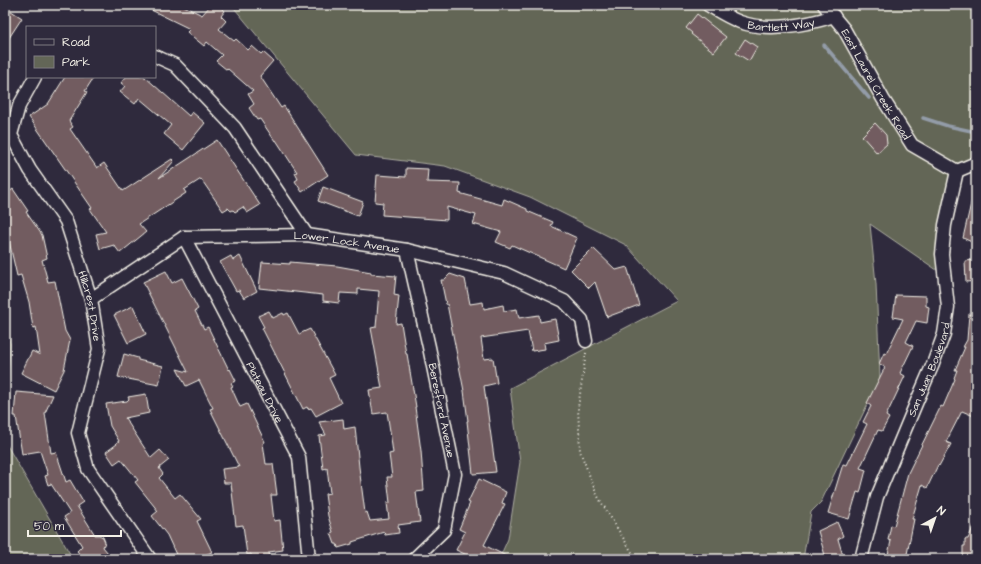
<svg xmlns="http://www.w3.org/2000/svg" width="981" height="564" font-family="'Architects Daughter',sans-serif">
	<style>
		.green { fill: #636657; stroke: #acaca0 }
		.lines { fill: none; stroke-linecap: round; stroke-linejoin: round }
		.stream { stroke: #939ca8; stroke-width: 3.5 }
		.building { fill: #725b60; stroke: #f4f1e8 }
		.minor-casing { stroke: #f4f1e8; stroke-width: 15 }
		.path { stroke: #f4f1e8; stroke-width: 2; stroke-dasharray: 1 3; stroke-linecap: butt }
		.minor { stroke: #2f2a3d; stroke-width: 12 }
		.labels { text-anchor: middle; stroke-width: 3; stroke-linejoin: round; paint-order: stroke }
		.street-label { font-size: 11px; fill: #f4f1e8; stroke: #2f2a3d }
	</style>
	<rect width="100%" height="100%" fill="#2f2a3d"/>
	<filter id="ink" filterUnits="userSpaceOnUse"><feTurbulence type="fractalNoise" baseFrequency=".025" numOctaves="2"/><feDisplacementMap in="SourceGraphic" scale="8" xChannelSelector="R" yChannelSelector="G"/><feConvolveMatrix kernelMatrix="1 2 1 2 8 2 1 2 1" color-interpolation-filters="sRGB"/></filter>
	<g filter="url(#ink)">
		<path class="green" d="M230 5H976V168L961 176 949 230 947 277 870 224 876 284 880 378 821 502 811 512 803 559H499L508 539 520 462 510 388 677 301 626 245 530 197 445 166 356 155 235 9Z
			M5 318 10 344 5 430Z
			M5 442 73 559H10L5 557Z"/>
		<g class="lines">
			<path class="stream" d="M764 5 777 9
				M824 45 869 98
				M923 118 948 126 976 132"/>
		</g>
		<path class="building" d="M141 5H182L202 15 211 5H218L225 11 221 16 226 21 219 29 234 41 236 39 248 50 252 46 261 54 263 52 273 61 260 76 281 108 284 106 328 175 302 192 295 181 298 179 295 173 297 172 276 140 275 141 260 119 257 120 249 108 254 104 248 94 253 91 228 69 227 70 216 61 222 55 207 42 204 46 187 32 190 29Z
			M5 7 22 18 5 44Z
			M697 14 726 37 714 52 691 34 692 33 686 28Z
			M745 39 757 47 749 61 736 53Z
			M65 77H94L85 91 87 92 69 121 73 127 70 129 97 168 104 163 123 191 172 159 174 161 159 178 217 140 260 205 247 213 243 207 235 212 233 210 231 211 228 208 223 211 201 179 184 190 186 193 139 224 146 232 120 253 114 245 100 249 96 234 106 232 90 209 92 208 29 117 48 104Z
			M126 77H145L189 116 192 112 205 123 183 150 164 134 171 125 139 98 135 104 120 92 125 86 121 83Z
			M875 123 886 135 887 144 877 153 862 136Z
			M406 168 428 169 427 182 460 183 459 193 502 205 504 199 527 209V211L553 222 551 226 577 238 564 268 512 245 510 248 496 242 501 232 473 224 476 215 447 207V220L382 215 383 203 375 202 377 175 406 177Z
			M323 187 363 202 358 216 318 201Z
			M13 189 28 211 26 212 42 235 47 258 42 260 48 282 55 281 65 331 70 340 64 370 54 390 21 373 32 351 40 355 36 327 33 328 29 302 21 275 17 276 9 241 5 235V195Z
			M972 199 976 200V244L963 238Z
			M593 248 616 270 627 267 639 305 607 317 595 282 589 288 571 270Z
			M231 256 233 260 240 256 257 291 244 298 239 290 236 291 220 262Z
			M976 260V281L966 282 965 261Z
			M262 262 290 264V262L337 266 371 272V274L396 276 394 295 399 296 396 324 401 323 406 354H407L416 407H415L421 451 424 491 416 492 420 522 398 525 399 533 385 535 384 532 352 542V544L338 548 337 544H335L331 533 333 532 328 516 325 494 330 493 327 468 323 469 319 436 326 435 319 422 343 419 344 429 355 427 359 467 365 513 367 512 370 521 389 519 387 503H390L387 477H392L389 454 393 453 390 431 387 412 373 414 369 390 382 388 371 328 376 327 379 291 358 289V294L340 293 339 303 323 301V295L259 288Z
			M166 271 172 283 182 278 198 309 195 311 204 329 208 327 229 370 230 369 236 381 231 383 233 386 231 387 240 407 247 404 265 442 263 443 266 464H273L277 495H271L274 521 280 520 283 550 269 552 270 559H252L251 554 247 555 243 525 236 526 231 483H224L222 469 239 467 210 409 213 408 199 380 186 386 177 369 188 372 143 282Z
			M450 274 465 279 470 304 483 302 484 309 503 305 504 311 517 309 519 318 539 315 540 322 555 319 559 340 544 343 545 349 532 351 528 331 481 338 484 359 493 358 497 383 484 386 496 472 473 474 467 421H468L464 391 447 304H446L441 280H444Z
			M896 295 926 296V306L929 307 927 323 916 321 906 342 913 346 900 373 905 376 886 416 889 418 882 431 878 430 860 468 866 470 860 493 857 492 849 519 828 513 843 464 847 465 867 424 863 422 871 406 867 403 885 367 879 364 884 353 886 354 903 319 893 317Z
			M133 306 146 334 128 343 114 315Z
			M269 311 273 318 283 313 284 315 288 313 299 334 310 329 335 375 329 378 341 403 316 416 311 408 308 409 307 407 303 409 262 328 264 327 258 316Z
			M969 314 976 315V381L971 393 976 395V417L962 411 946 442 951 444 939 466 938 465 927 488 922 485 912 519H914L906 559H887L891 541 888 540 891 525 894 526 908 473 941 406 943 407 955 379 954 378 957 370H955L965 347H963L967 340Z
			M124 354 138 358V360L163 366 159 385 118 377Z
			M16 392 53 395 45 413 51 453 56 452 66 482 70 480 83 502 77 506 95 535H99L103 537 105 542 103 547 113 559H84L77 551 82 546 64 517 70 513 51 484 48 485 45 476 48 475 40 451 22 454 16 416H14Z
			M146 394 149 413 125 418 151 458 160 450 169 460 159 468 163 474 159 478 175 498 180 494 201 519 197 521 212 552 195 559H178L167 535 152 516 158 511 135 482 138 480 121 459 114 464 106 452 117 444 116 443 119 441 110 426 106 404 127 401 129 399 128 397Z
			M479 479 506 492 502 503 505 504 484 545 512 559H468L469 556 456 550 465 532 459 529 470 503 468 502Z
			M976 521V559H963V546H965V539H968Z
			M837 522 843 536 838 539 844 559H826L818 531Z"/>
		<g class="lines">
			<g class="minor-casing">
				<g id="minor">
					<path id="s1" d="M708 5C718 11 729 18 740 22 768 32 807 25 834 16"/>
					<path id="s2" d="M824 5 844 29 883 99 912 145 957 171"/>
					<path d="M155 56 175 65 235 128 307 235"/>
					<path id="s3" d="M35 77 19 106 11 135 30 170 66 221 91 299 99 349 78 433 88 469 150 559"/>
					<path d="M957 171 976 163"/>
					<path id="s4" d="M184 237 299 457 309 559"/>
					<path id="s5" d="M407 250 429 347 455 474 444 530 414 559"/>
					<path id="s6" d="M91 299 184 237 307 235 407 250 504 273 564 301 582 320 586 341"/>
					<path id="s7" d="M861 559 877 497 917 401 933 364 944 334 948 307 942 254 945 225 957 171"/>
				</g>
			</g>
			<path class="path" d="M951 5 958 7 973 5
				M586 353 578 408 580 451 597 495 636 559"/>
			<use href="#minor" class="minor"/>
		</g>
	</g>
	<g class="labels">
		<g class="street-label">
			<text dy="4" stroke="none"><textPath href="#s1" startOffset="78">Bartlett Way</textPath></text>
			<text dy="4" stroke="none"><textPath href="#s2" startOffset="95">East Laurel Creek Road</textPath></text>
			<text dy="4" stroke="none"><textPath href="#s6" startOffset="275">Lower Lock Avenue</textPath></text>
			<text dy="4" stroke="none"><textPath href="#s3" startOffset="254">Hillcrest Drive</textPath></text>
			<text dy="4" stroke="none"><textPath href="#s7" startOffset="202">San Juan Boulevard</textPath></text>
			<text dy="4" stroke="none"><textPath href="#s4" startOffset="175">Plateau Drive</textPath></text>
			<text dy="4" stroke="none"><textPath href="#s5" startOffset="164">Beresford Avenue</textPath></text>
		</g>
	</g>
	<rect width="981" height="564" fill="none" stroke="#2f2a3d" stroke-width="20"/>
	<rect x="10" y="10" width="961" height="544" fill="none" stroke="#f4f1e8" stroke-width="1.5" filter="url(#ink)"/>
	<rect x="26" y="26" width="130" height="52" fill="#2f2a3d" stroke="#7e7a81"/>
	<rect x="34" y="39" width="20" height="6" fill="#2f2a3d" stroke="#7e7a81"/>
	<text x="62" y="46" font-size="12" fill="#f4f1e8">Road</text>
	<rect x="34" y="56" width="20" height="12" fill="#636657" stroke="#7e7a81"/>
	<text x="62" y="66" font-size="12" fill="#f4f1e8">Park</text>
	<g transform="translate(935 518) rotate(40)" stroke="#2f2a3d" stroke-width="3" paint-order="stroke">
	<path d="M0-3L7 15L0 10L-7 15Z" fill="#f4f1e8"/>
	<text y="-6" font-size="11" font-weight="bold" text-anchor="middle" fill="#f4f1e8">N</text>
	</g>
	<path d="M28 530v6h93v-6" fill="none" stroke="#f4f1e8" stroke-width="2"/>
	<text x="34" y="530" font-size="12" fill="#f4f1e8" stroke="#2f2a3d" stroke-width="3" paint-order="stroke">50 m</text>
</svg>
